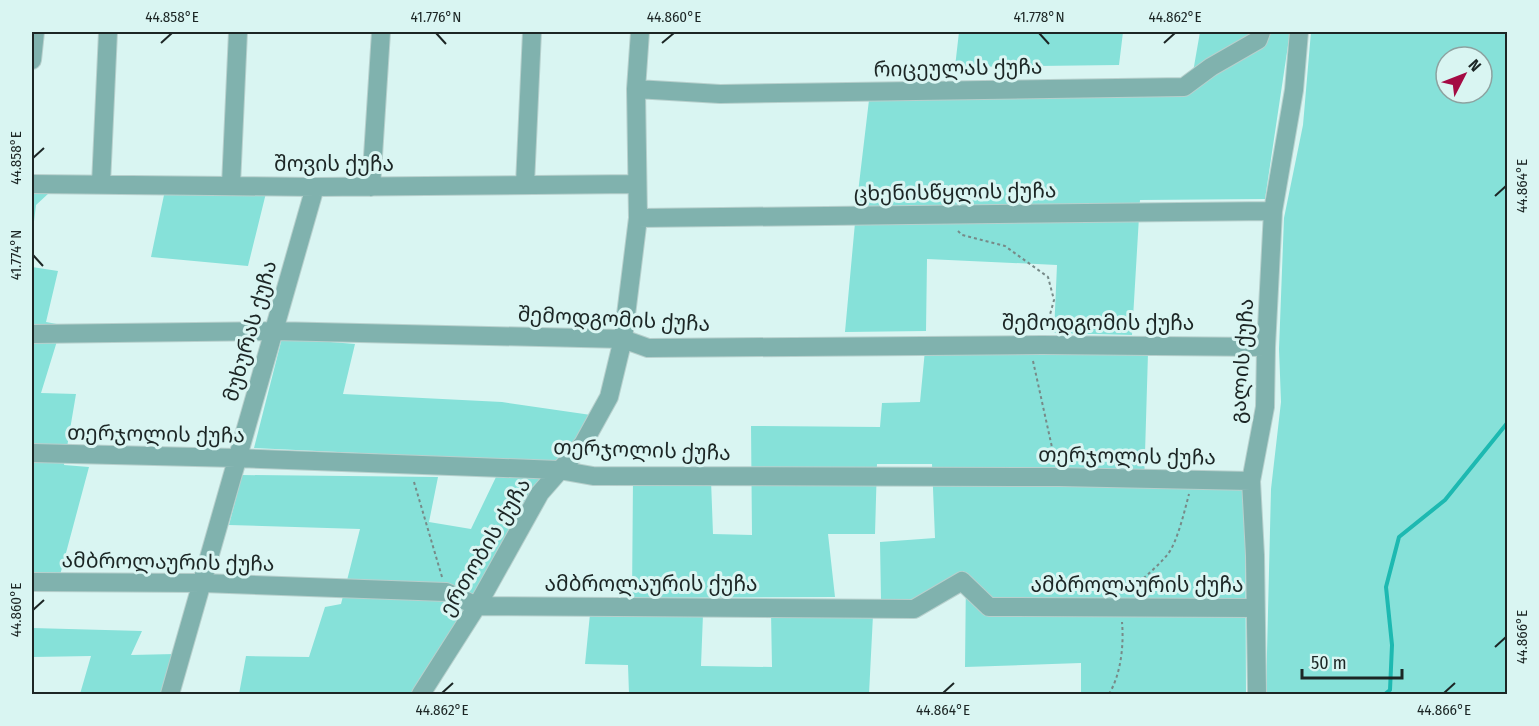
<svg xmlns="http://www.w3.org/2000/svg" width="1539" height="726" font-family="'Fira Sans Condensed','Noto Sans Georgian',sans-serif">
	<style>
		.green { fill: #86e1d9; fill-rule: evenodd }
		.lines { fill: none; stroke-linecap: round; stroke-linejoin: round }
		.stream { stroke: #1db9b1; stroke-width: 4 }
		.minor-casing { stroke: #b7d0cd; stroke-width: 20 }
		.path { stroke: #778a88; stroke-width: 2; stroke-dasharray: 3 3; stroke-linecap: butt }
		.minor { stroke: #80b2ae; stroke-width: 18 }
		.ticks { fill: none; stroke: #1c2625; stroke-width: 2 }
		.labels { text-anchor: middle; stroke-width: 6; stroke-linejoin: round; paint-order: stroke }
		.street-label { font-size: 21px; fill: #1c2625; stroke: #d9f5f2 }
		.neatline { fill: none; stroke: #1c2625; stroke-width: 2 }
		.ticks-label { font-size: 15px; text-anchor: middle; fill: #1c2625 }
	</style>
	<rect width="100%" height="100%" fill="#d9f5f2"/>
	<path class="green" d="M959 32H1123L1119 65 955 67Z
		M1200 32H1290L1265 199 1140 200 1132 335 1054 333 1057 265 927 259 926 331 845 332 857 201 869 100 1189 95Z
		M1311 32H1507V694H1266L1271 489 1281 402 1279 349 1284 218 1303 125ZM1446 57H1482V93H1446Z
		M32 189 49 193 36 205 32 238Z
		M266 193 248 266 151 257 164 195Z
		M32 267 58 271 46 322 62 325 41 393 76 394 64 465 89 467 59 579 32 580Z
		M282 338 355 344 343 394 502 402 591 415 565 463 254 448Z
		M925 350 1148 353 1144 487 1245 488 1246 694H1081V663L965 667 966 574 915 600H881L880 542 935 538 932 464H877L875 534H828L835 597 632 598 633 480H711L713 534 752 535 751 426 880 427 882 403 920 402Z
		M242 475 438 477 429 522 471 529 496 477 553 476 420 694H239L246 656 309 657 325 607 341 604 360 529 229 525Z
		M771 612 873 615 869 694H629L628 665 585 664 590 614H703L701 666 772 667Z
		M32 628 142 631 131 655 175 654 163 694H80L91 656 32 657Z"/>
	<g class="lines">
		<path class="stream" d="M1385 694 1390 690 1392 645 1386 587 1399 537 1445 500 1508 422"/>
		<g class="minor-casing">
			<path id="minor" d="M32 60 35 32
				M636 89 720 94 1184 87 1211 67 1258 40 1261 32
				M32 184 315 187 636 184
				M101 184 108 32
				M525 184 532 32
				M231 185 238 32
				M371 187 381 32
				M638 218 1273 211
				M32 334 274 331 623 339 648 348 1042 345 1266 347
				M32 453 236 458 559 470 593 476 1059 477 1251 481
				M32 582 203 583 446 592 477 606 914 609 962 581 989 607 1255 608
				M170 694 315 187
				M421 694 477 606 540 493 583 444 609 397 623 339 638 218 636 89 640 32
				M1257 694 1255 555 1251 481 1265 407 1266 347 1273 211 1294 90 1299 32"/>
		</g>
		<path class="path" d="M958 231 962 235 1005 246 1048 277 1054 300 1046 329
			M1033 361 1055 461
			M414 482 442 577
			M1132 592C1141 578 1156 569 1167 555 1177 544 1185 509 1189 494
			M1109 694C1121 674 1124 645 1122 622"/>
		<use href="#minor" class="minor"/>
	</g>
	<path class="ticks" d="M436 33 446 44M1039 33 1049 44M161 43 172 33M662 43 674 33M1164 43 1175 33M33 158 44 148M1495 196 1506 186M33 255 43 266M33 610 44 600M1495 647 1506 637M442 693 453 683M943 693 954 683M1444 693 1455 683"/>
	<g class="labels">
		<g class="street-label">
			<text transform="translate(958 68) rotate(-1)" y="7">რიცეულას ქუჩა</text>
			<text x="334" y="171">შოვის ქუჩა</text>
			<text transform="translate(955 192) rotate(-1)" y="7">ცხენისწყლის ქუჩა</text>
			<text transform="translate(614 319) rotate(3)" y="7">შემოდგომის ქუჩა</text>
			<text x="1098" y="330">შემოდგომის ქუჩა</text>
			<text transform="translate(250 331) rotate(-74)" y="7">მუხურას ქუჩა</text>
			<text transform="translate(1242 361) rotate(-86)" y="7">გალის ქუჩა</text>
			<text transform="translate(156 434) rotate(1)" y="7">თერჯოლის ქუჩა</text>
			<text transform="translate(642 450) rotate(2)" y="7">თერჯოლის ქუჩა</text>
			<text transform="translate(1127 456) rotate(1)" y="7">თერჯოლის ქუჩა</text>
			<text transform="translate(485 547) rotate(-59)" y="7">ერთობის ქუჩა</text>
			<text transform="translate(168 562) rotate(1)" y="7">ამბროლაურის ქუჩა</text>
			<text x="651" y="591">ამბროლაურის ქუჩა</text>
			<text x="1137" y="592">ამბროლაურის ქუჩა</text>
		</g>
	</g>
	<rect width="1539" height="726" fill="none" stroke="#d9f5f2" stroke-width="66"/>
	<g transform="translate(1464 75) rotate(48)"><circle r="28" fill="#d9f5f2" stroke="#8da2a0" stroke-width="1.5"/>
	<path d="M0-4.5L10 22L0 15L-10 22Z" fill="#a40b44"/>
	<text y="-9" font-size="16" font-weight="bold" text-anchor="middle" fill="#1c2625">N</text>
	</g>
	<path d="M1302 669v9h100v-9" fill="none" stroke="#1c2625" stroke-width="3"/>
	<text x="1311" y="669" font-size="18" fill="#1c2625" stroke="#d9f5f2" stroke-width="4.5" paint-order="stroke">50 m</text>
	<rect x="33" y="33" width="1473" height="660" class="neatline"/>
	<g class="ticks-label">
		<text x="172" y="22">44.858°E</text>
		<text x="436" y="22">41.776°N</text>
		<text x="674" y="22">44.860°E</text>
		<text x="1039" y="22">41.778°N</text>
		<text x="1175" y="22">44.862°E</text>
		<text transform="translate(16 158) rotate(-90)" y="5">44.858°E</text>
		<text transform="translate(1522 186) rotate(-90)" y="5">44.864°E</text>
		<text transform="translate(16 255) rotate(-90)" y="5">41.774°N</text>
		<text transform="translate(16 610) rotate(-90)" y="5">44.860°E</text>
		<text transform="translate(1522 637) rotate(-90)" y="5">44.866°E</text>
		<text x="442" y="715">44.862°E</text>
		<text x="943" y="715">44.864°E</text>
		<text x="1444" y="715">44.866°E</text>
	</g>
</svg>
